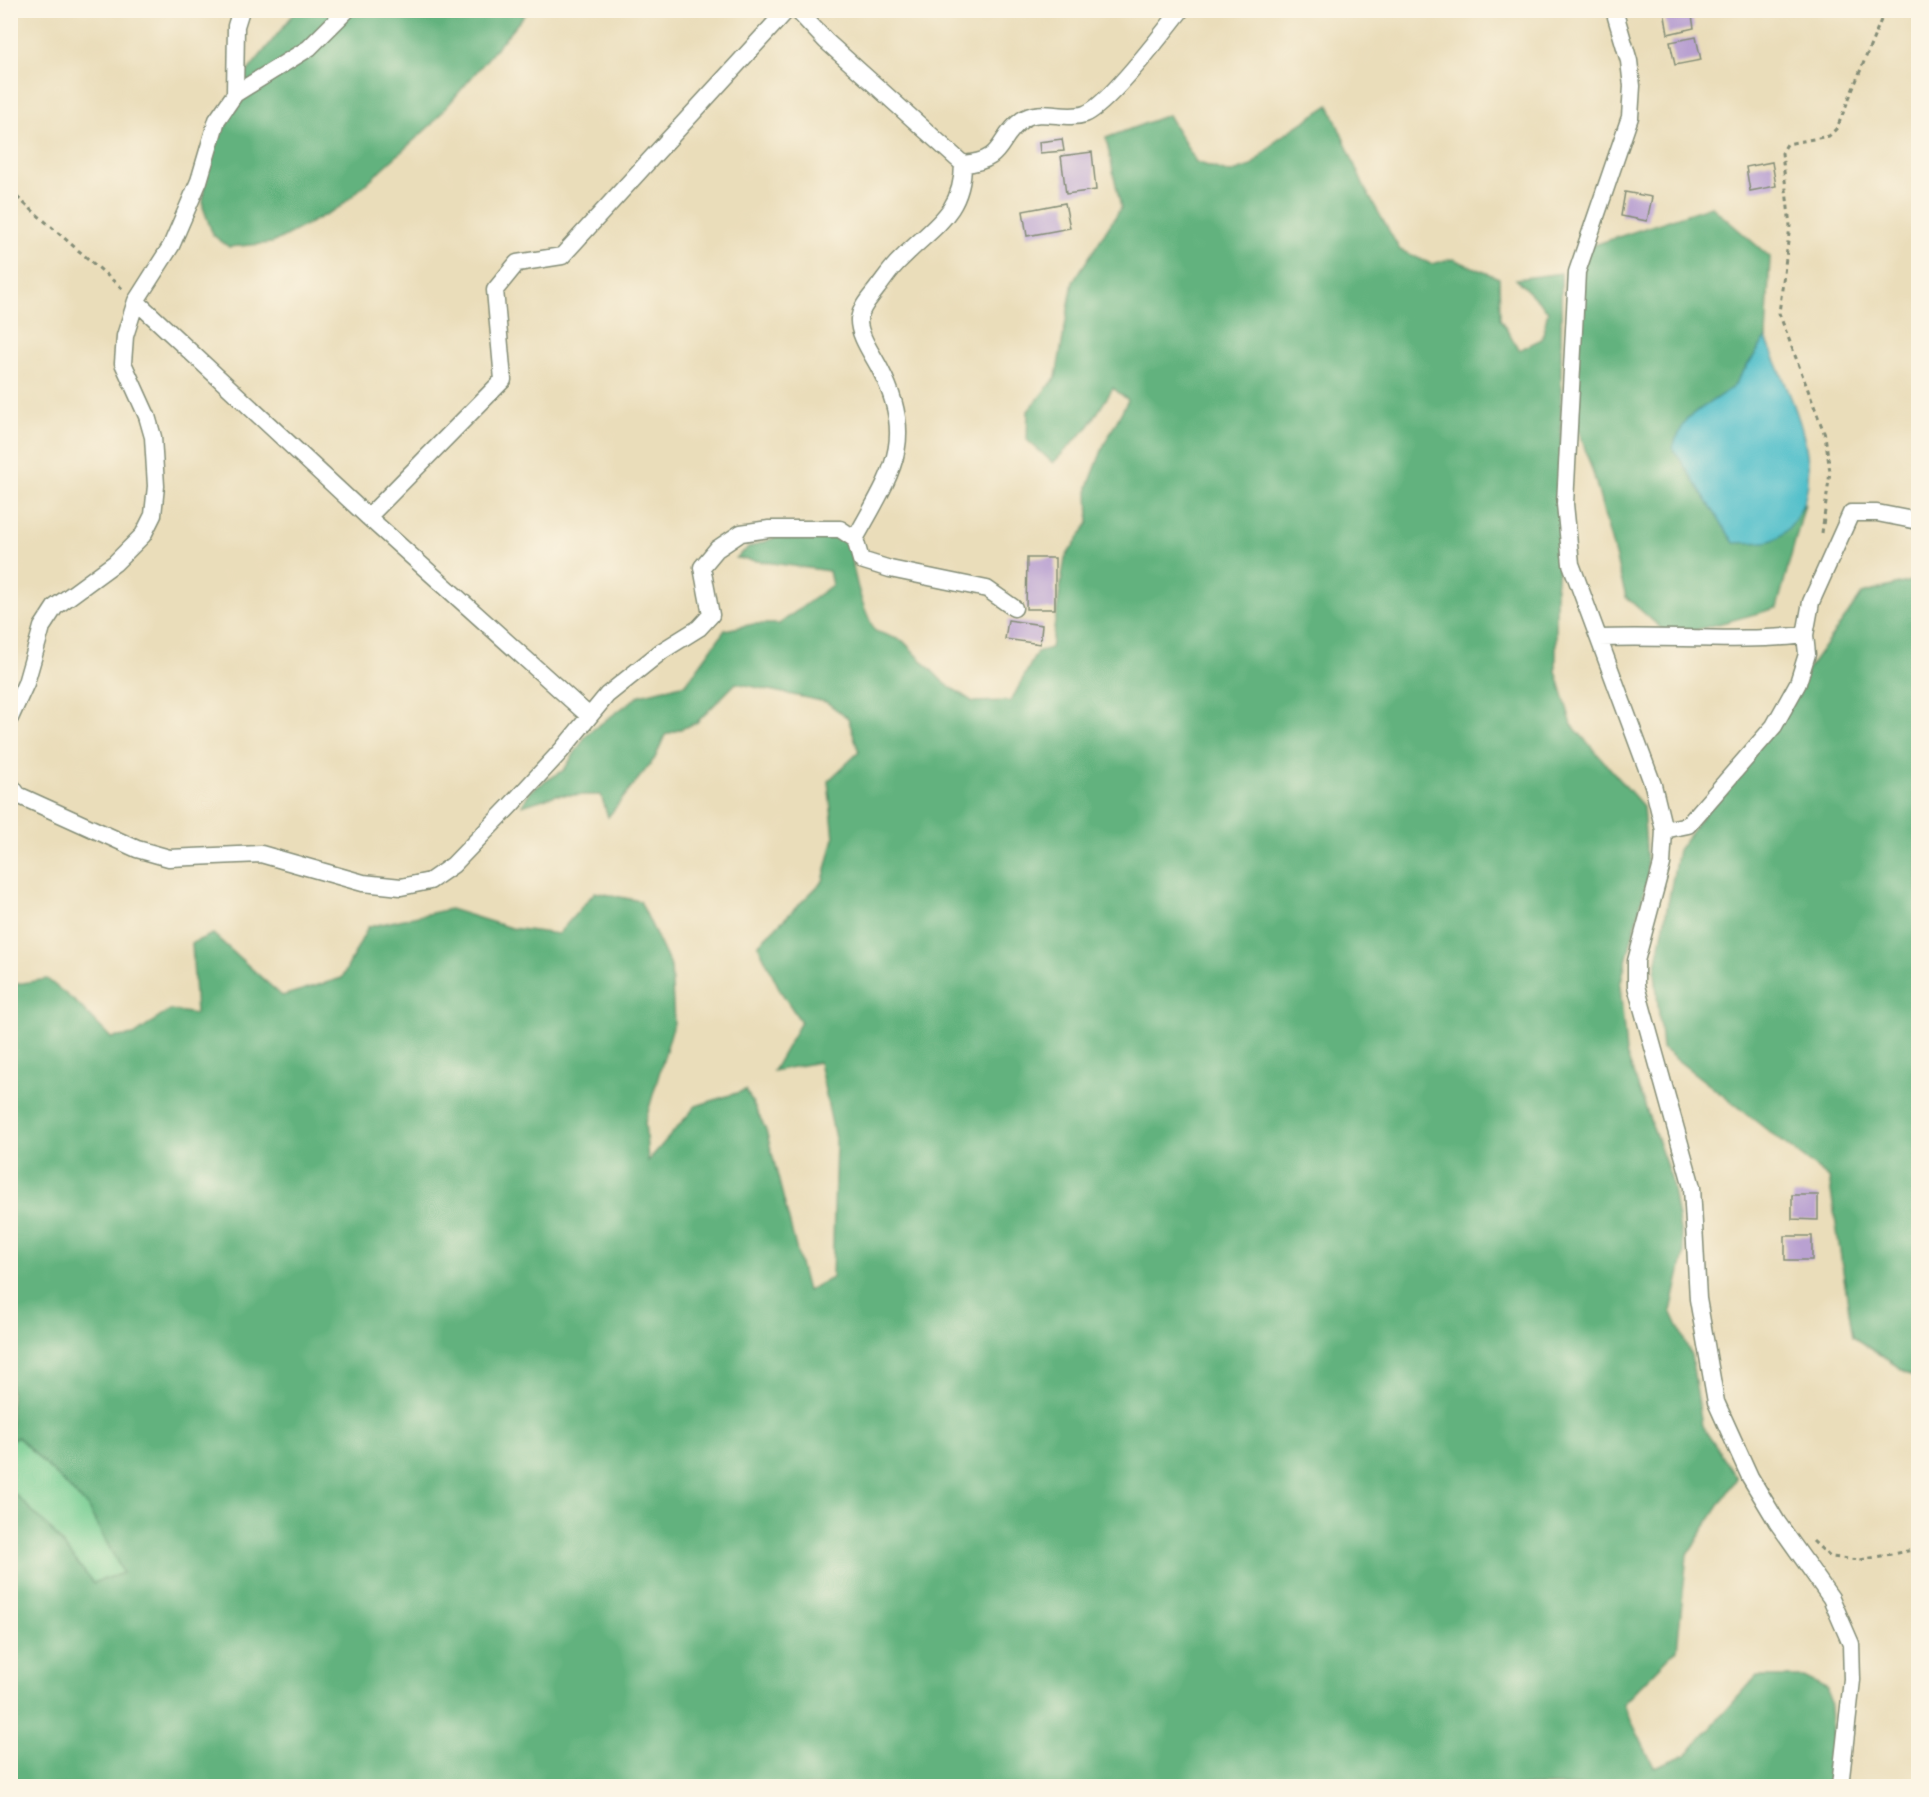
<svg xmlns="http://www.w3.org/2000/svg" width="1929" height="1797" font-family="'IM FELL English',serif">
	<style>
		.green { fill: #79cf94; stroke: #4c8664; stroke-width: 1.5 }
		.forest { fill: #62b27e; stroke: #407859; stroke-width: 1.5 }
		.water { fill: #53c0cb; stroke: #397e80; stroke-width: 1.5 }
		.building { fill: #b9a1d1 }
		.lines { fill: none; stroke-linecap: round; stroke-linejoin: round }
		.minor-casing { stroke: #848d77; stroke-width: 19 }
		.path { stroke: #848d77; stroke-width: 3; stroke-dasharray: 4.5 4.5; stroke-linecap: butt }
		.minor { stroke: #fff; stroke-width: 16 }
	</style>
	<rect width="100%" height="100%" fill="#fcf5e5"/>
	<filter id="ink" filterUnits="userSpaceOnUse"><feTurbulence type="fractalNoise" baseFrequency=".0167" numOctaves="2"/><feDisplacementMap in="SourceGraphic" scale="12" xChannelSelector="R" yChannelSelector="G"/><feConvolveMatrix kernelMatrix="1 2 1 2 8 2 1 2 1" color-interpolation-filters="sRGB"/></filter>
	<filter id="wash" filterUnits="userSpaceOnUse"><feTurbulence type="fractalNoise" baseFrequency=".008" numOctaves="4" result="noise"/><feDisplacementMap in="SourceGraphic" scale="24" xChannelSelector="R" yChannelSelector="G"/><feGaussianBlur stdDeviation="1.35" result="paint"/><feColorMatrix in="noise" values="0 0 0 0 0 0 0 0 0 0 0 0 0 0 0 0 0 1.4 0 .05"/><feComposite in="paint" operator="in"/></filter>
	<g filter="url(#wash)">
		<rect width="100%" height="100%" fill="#eaddba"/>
		<path class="green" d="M18 1437 87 1506 123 1573 93 1583 53 1532 15 1495 11 1497V1440Z"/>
		<path class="forest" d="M296 11H528L432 124 340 207 272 243 229 247 213 235 203 207 205 157 240 81Z
			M1329 105 1364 187 1400 250 1431 264 1453 259 1499 278 1500 319 1519 350 1542 339 1548 311 1516 279 1561 273V537L1556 590V671L1572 725 1643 806 1648 876 1620 985 1626 1053 1671 1178 1684 1254 1671 1311 1691 1355 1702 1426 1737 1478 1687 1555 1677 1649 1623 1704 1654 1767 1687 1754 1756 1677H1804L1828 1689 1835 1761 1833 1786H11L10 1691 14 1684 10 1679 11 1497 15 1494 53 1532 93 1583 123 1573 87 1506 18 1437 11 1440V985L47 979 79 1005 111 1038 134 1035 170 1010 196 1014 192 943 213 934 282 996 342 978 368 927 450 909 511 928 558 934 595 892 640 901 671 967 674 1023 645 1122 648 1161 696 1106 746 1090 766 1130 807 1291 832 1278 836 1143 819 1062 773 1071 801 1022 781 992 758 945 823 881 834 838 828 781 859 752 848 718 826 702 736 683 696 723 665 735 655 758 608 817 601 795H556L522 806 530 791 564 770 587 734 640 695 686 684 725 630 754 624H779L832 585 829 571 736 558 748 548 799 528 849 539C853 572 859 601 875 631L903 641 944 683 973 702 1011 701 1037 652 1051 648 1065 558 1089 522 1088 487 1104 445 1128 400 1113 388 1089 426 1053 463 1027 440 1028 411 1056 377 1073 282 1121 208 1106 138 1168 115 1196 162 1230 173 1251 166 1279 138Z
			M1711 206 1770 257 1766 338 1733 387 1687 418 1772 540 1805 504 1777 608 1671 637 1626 597 1594 476 1569 401 1585 248Z
			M1918 579V1380L1853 1337 1829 1178 1662 1048 1655 972 1678 850 1862 594Z"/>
		<path class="water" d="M1766 338C1786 388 1829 465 1797 516 1792 525 1781 538 1770 541 1759 544 1745 542 1734 543L1672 447 1687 418 1733 387Z"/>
		<g id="blocks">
			<path class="building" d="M1664 10H1691L1694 28 1668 34Z
				M1696 37 1701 60 1675 65 1670 42Z
				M1062 139 1064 151 1040 153 1039 142Z
				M1092 152 1096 190 1066 194 1061 156Z
				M1772 162 1776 186 1750 191 1746 167Z
				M1625 192 1652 197 1647 221 1621 216Z
				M1065 203 1070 228 1027 236 1023 211Z
				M1027 558H1055V609H1026Z
				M1008 620 1042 625 1040 644 1005 639Z
				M1792 1195H1818V1220L1792 1219Z
				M1785 1236H1812V1260H1785Z"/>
		</g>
	</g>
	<g filter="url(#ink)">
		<use href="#blocks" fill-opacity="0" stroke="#848d77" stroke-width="1.5"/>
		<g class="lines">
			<g class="minor-casing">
				<path id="minor" d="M797 10 826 41 963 164C1006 161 996 139 1022 120 1040 107 1065 121 1085 114 1107 106 1164 32 1181 10
					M1614 10 1629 61 1632 86 1630 117 1577 272 1565 504 1571 564 1653 785 1664 830 1662 864 1636 961V986L1692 1187 1698 1299 1716 1402 1750 1477 1777 1522 1831 1598 1851 1644 1852 1680 1840 1786
					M235 94 236 26 241 10
					M136 301 368 517 588 715
					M368 517 503 380 495 290 517 263 562 256 787 10
					M855 539C890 475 918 441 880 369 873 355 858 335 859 319 861 306 871 297 878 287 885 278 892 267 901 259 932 227 963 214 963 164
					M1599 638C1668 635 1737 643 1805 635
					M10 718 26 683 42 627 55 607 115 563 143 535 153 515 156 486 153 437 147 416 123 363 125 336 136 301 171 246 199 181 217 120 235 94 309 48 347 10
					M10 784 18 795 137 849 169 858 261 854 363 883 401 887 430 881 453 865 510 806 561 751 607 695 662 651 699 628 711 615 702 567 717 549 741 533 769 529H840L855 539 861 560 890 569 987 589 1014 608
					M1664 830 1688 825 1774 726 1798 683 1807 654 1805 635 1811 602 1851 513H1877L1918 521"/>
			</g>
			<path class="path" d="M10 191 124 290
				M1822 533 1830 472 1825 435 1779 313 1790 226 1782 153 1787 144 1829 136 1837 128 1885 10
				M1813 1541 1830 1557 1860 1560 1918 1549"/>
			<use href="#minor" class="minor"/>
		</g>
	</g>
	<rect width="1929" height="1797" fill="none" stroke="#fcf5e5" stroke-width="36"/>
</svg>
